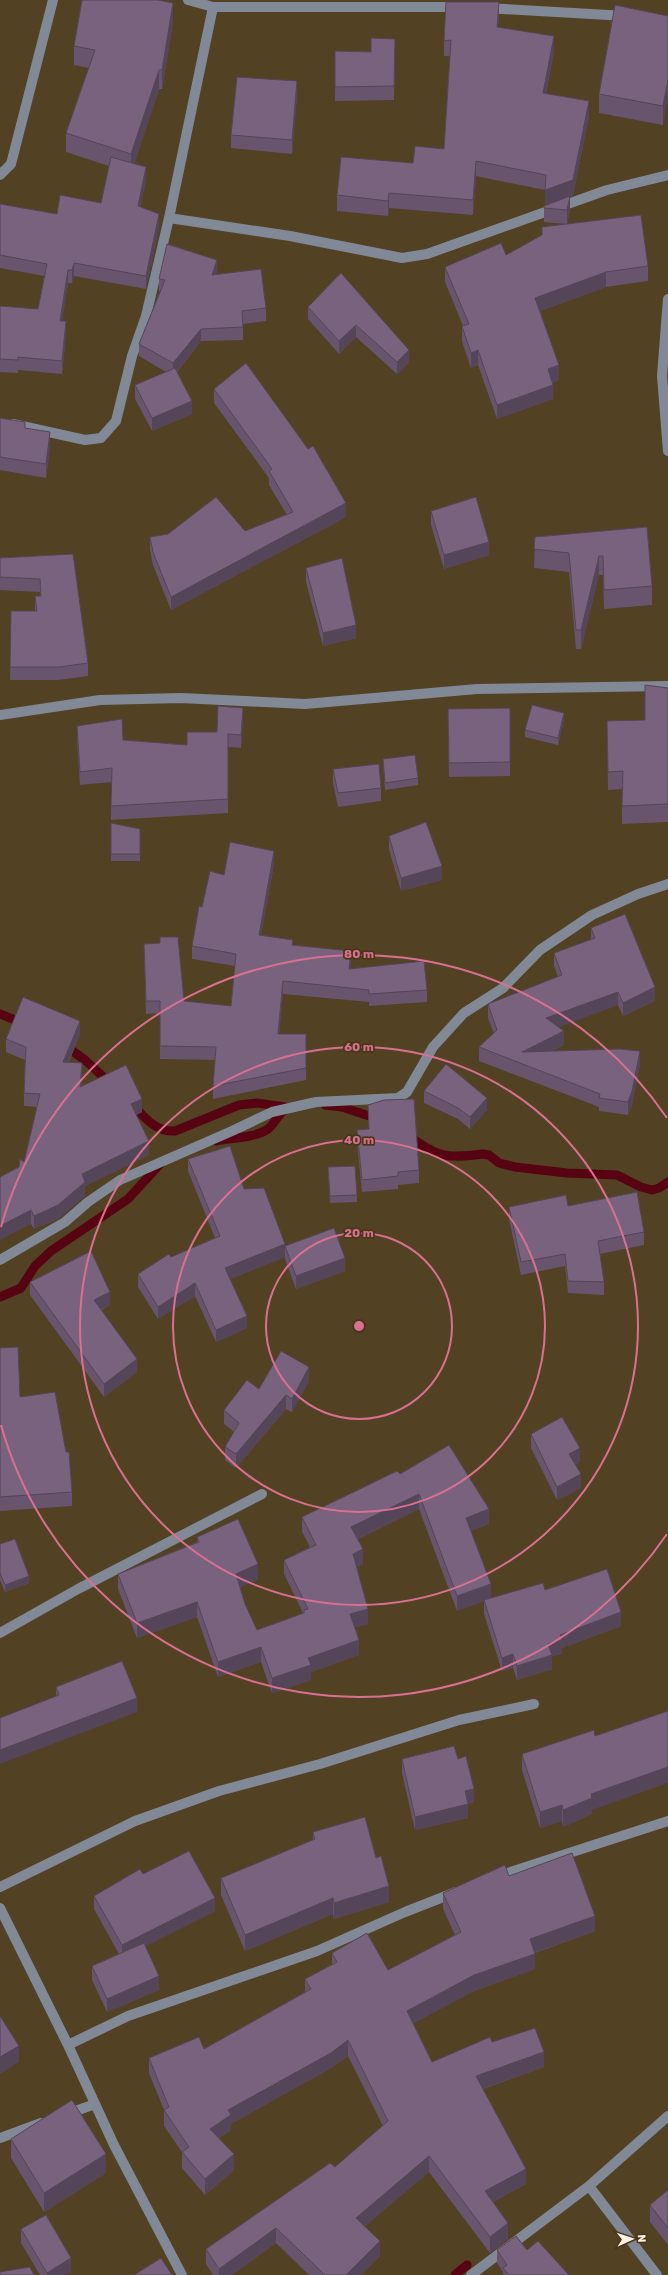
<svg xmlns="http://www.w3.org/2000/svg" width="668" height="2275" font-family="Rubik,sans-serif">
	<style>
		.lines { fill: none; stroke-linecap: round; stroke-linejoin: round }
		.stream { stroke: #570312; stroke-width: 9 }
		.minor { stroke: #818997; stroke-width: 10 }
		.wall { fill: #68546c }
		.shaded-wall { fill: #554558 }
		.building { fill: #79627e; stroke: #554558 }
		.ring { fill: none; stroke: #da7091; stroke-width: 2 }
		.centre { fill: #da7091; stroke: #483719; stroke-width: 2 }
		.ring-label { font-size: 12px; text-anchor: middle; font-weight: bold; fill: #da7091; stroke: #483719; stroke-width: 3.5; stroke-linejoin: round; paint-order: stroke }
	</style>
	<rect width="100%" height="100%" fill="#524123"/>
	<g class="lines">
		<path class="stream" d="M0 1014 25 1024
			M64 1045 85 1060 111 1084
			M133 1105C145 1118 156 1132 175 1131L239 1105 257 1103 285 1107
			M325 1105 342 1107 378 1119
			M407 1135C439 1157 444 1159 483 1154L489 1155 499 1163 515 1167 567 1173 617 1175 641 1187 652 1190 659 1188 668 1182
			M216 1141C231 1138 255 1138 268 1129 276 1123 278 1112 288 1108
			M0 1297 21 1288 35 1266 51 1251 128 1199 162 1162
			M455 2275 467 2265"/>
		<path class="minor" d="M188 0 213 7H458
			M486 8 626 16
			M0 175 11 164 53 0
			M169 218 290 236 402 258 427 254 607 190 668 175
			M668 299 662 376 668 451
			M13 424 85 440 101 438 116 421 132 356 146 316 169 218 213 7
			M0 715 100 700 181 698 305 704 477 689 668 686
			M0 1260 65 1222 88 1202 120 1180 232 1131 272 1112 316 1102 398 1098 407 1092 433 1047 464 1013 503 988 540 950 592 915 638 894 668 884
			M0 1633 78 1589 262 1494
			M495 1877 668 1821
			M0 1887 135 1821 219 1791 320 1764 459 1720 534 1704
			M0 1908 68 2045 114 2145 182 2275
			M68 2045 128 2016 317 1951 405 1912 456 1892
			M67 2114 95 2104
			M0 2138 41 2123
			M589 2186 657 2275
			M471 2275 589 2186 668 2116"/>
	</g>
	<path class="wall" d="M668 16 663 125 599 113V94Z
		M499 17 498 27 554 51 546 94 589 116 573 195 545 205V190L476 176 473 215 389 208 388 216 337 211V195L444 149 450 56H444V41Z
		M173 22 162 89H159L134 164 146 180 140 207 159 227 146 289 74 276 72 283H68L62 321 66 334 62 374 18 370V373L0 372V306L38 309 44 276 0 268V204L57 214 101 203 109 166 66 152V133L89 68 74 65V46Z
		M335 51 395 52 394 100 335 101Z
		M297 95 292 154 231 148V135Z
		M544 206 570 210 567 224 648 266V281L606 287 540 311 559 380 553 382V399L497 419 478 365 471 368 462 341V326H463L445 282V267L506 255 566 224 544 222Z
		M217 273 216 274 266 308V321L243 324V340L201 341 177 372 192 414 152 431 135 399V385L166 372 139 356V344L160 291H159V279Z
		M341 273 409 362 397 374 356 337 339 354 308 319V307Z
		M214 389 346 517 171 610 153 565 150 550V537L245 531 287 515 269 485V478L214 403Z
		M0 418 25 428 50 446 46 478 0 470Z
		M431 511 489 555 444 569 431 525Z
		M647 527 652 586V605L604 609 603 575H599L581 649H576L569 572 534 568 535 537Z
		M73 554 88 663V676L59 680H10L11 611H35V596H40V592L0 590V558Z
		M306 568 356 638 323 646 306 582Z
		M645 685 668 688V822L622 824V789L608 790 607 721 645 720Z
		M510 708V776L449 777 448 709Z
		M564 720 558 745 525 737V730Z
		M243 721 241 748 228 747V813L111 820V782L80 785 77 740V726L123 740 187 745 217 732Z
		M383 759 418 778V785L385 790 383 766Z
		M333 769 381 788V801L338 807 333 783Z
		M111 823 140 829V861H111Z
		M389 836 442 880 401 891 389 849Z
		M274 864 261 935 351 964 350 968 427 990V1002L369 1006V1002L283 994 279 1034H306V1080L213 1099V1086L215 1060 160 1059V1013L146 1014 144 944 184 1001 231 1006 235 966 192 959V946L202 907 224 875Z
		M591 928 655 1001 623 1016 618 1005 558 1027 564 1045 552 1051 640 1064 632 1105 628 1115 599 1111V1107L479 1061V1047L494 1034 488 1018V1004L558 977 554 966V953L591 940Z
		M80 1034 69 1062 82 1076 81 1086 142 1112 136 1115 149 1155 85 1186V1196L58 1219 34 1229 31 1224 19 1167 24 1162 37 1107 24 1106V1093L25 1060 6 1052V1039Z
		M424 1091 487 1110 470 1129 458 1119 424 1103Z
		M368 1105 419 1170V1183L398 1185V1189L362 1192 357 1143V1130L369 1129Z
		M188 1159 244 1189 285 1257 230 1279 247 1328 216 1342 195 1296 158 1319 138 1287V1274L171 1257 215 1238 188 1171Z
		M328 1167 357 1195V1202L330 1203Z
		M568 1206 644 1232V1245L600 1254 604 1282V1295L568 1293 565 1266 521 1275 509 1219V1207Z
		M285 1246 345 1271 296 1289 285 1259Z
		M30 1282 110 1305 102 1310 137 1372 104 1397 30 1295Z
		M0 1348 20 1397 72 1492V1506L0 1511Z
		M309 1381 292 1412 286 1409 236 1468 225 1460V1447L234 1432 224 1424V1410L259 1389Z
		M531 1434 580 1462 575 1465 581 1488 557 1500 531 1448Z
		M400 1474 489 1524 471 1531 491 1598 545 1590 621 1626 562 1648V1654L552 1656V1669L517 1680 513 1668 502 1671 484 1614V1601L457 1611 419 1509 358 1539 363 1564 356 1567 368 1624 354 1627 359 1655 311 1672V1680L272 1693 261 1662 218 1677 197 1617 137 1638 118 1589V1574L197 1542V1537L258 1579 240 1587 245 1604 257 1630 303 1613 284 1574V1560L310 1547 302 1532V1517Z
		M0 1544 29 1583 5 1592 0 1580Z
		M56 1687 137 1712 56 1697Z
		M522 1754 592 1810V1814L563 1827 562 1821 540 1828 522 1770Z
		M402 1759H458L474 1802 468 1804V1818L415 1830 402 1773Z
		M313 1832 376 1858 389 1902 334 1919 333 1914 245 1951 221 1895V1878L313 1840Z
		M143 1874 215 1911 145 1946 159 1990 107 2012 92 1980V1966L119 1954 94 1909V1896Z
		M509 1876 595 1931 535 1953V1969L474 1991 412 2024 432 2062 492 2042 544 2067 483 2089 526 2184 493 2202 508 2239 490 2253 429 2172 365 2226 380 2256 361 2275H309L276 2243 232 2275H213L206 2264V2249L335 2167 383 2126 348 2056 331 2068 231 2124V2130L219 2138 234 2170 205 2195 182 2168V2152L164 2126V2110L149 2073V2058L204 2049 305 1992V1979L332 1965V1953L388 1970 455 1935 443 1909V1893Z
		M11 2139 106 2173 44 2212 11 2158Z
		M668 2190V2245L650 2222V2205Z
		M21 2229 71 2272 66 2275H40L21 2243Z
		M497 2250H527L569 2275H503V2272L497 2263Z"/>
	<path class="shaded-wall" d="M499 2V17L497 42V27Z
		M173 3V22L162 89V70Z
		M554 36V51L543 108V93Z
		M159 70V89L131 173V154Z
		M668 80V99L663 125V106Z
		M297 81V95L292 154V140Z
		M589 101V116L573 195 545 205V190Z
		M476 161V176L473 215V200Z
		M146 167V180L138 219V206Z
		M389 193V208L388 216V201Z
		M570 196V210L567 224V210Z
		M159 214V227L146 289V276Z
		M217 260V273L212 287V275Z
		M74 263V276L72 283V270Z
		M68 270V283L60 334V321Z
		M606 272V287L535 313V298Z
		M66 321V334L62 374V361Z
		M356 325V337L339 354V341Z
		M201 329V341L173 376V363Z
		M409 350V362L397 374V362Z
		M478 350V365L471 368V353Z
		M559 365V380L548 384V369Z
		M553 385V399L497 419V405Z
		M192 401V414L152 431V418Z
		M50 432V446L46 478V464Z
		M346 503V517L171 610V597Z
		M489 542V555L444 569V555Z
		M599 556V575L581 649V630Z
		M356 625V638L323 646V633Z
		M243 708V721L241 748V735Z
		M564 713V720L558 745V738Z
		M274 851V864L259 947V935Z
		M442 866V880L401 891V878Z
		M351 951V964L349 981V969Z
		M283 981V994L278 1046V1034Z
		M655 987V1001L623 1016V1003Z
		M618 992V1005L546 1032V1018Z
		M80 1021V1034L63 1075V1062Z
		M564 1031V1045L524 1065 522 1052Z
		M640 1051V1064L632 1105 628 1115V1102Z
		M82 1063V1076L80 1100V1087Z
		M487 1098V1110L470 1129V1117Z
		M142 1099V1112L131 1118V1104Z
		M149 1141V1155L85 1186V1196L58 1219 34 1229V1216L82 1174Z
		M31 1210V1224L0 1240V1226Z
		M285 1244V1257L225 1281V1268Z
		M345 1258V1271L296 1289V1276Z
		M195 1283V1296L158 1319V1307Z
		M110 1292V1305L94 1313V1300Z
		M247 1316V1328L216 1342V1330Z
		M137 1359V1372L104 1397V1384Z
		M309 1367V1381L292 1412V1399Z
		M286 1395V1409L236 1468V1454Z
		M580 1448V1462L569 1468V1454Z
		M581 1474V1488L557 1500V1487Z
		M419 1494V1509L351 1542V1527Z
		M489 1509V1524L466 1533V1518Z
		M363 1549V1564L353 1568V1554Z
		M258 1564V1579L236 1589V1574Z
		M29 1576V1583L5 1592V1585Z
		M491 1584V1599L457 1611V1596Z
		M197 1602V1617L137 1638V1623Z
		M368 1609V1624L350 1629V1614Z
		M621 1612V1626L562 1648V1654L552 1656V1669L517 1680V1666L560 1635Z
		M359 1640V1655L311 1672V1680L272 1693V1678L308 1658Z
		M261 1647V1662L218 1677V1662Z
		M513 1654V1668L502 1671V1658Z
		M137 1698V1712L0 1764V1750Z
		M668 1767V1783L592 1810V1814L563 1827V1810L591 1794Z
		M474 1789V1802L465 1804V1791Z
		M468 1804V1818L415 1830V1817Z
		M562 1805V1821L540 1828V1812Z
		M389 1886V1902L334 1919V1903Z
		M215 1898V1911L122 1958V1945Z
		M333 1898V1914L245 1951V1935Z
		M595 1916V1931L530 1954V1939Z
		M535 1954V1969L474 1991 407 2027V2011L474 1975Z
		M159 1976V1990L107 2012V1999Z
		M348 2040V2056L331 2068 231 2124V2130L210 2144V2129L228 2110Z
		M19 2046V2062L0 2074V2057Z
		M544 2052V2067L476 2091V2076Z
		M106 2154V2173L44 2212V2193Z
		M234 2154V2170L205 2195V2179Z
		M429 2156V2172L356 2234V2218Z
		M526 2169V2184L485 2206V2191Z
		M508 2223V2239L490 2253V2237Z
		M276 2228V2243L232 2275H219V2269Z
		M380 2241V2256L361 2275H346Z
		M71 2258V2272L66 2275H47V2273Z"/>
	<path class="building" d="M82 0H158L173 3 162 70H159L131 154 66 133 95 50 74 46Z
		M446 2H499L497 27 554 36 543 93 589 101 573 180 545 190 546 175 476 161 473 200 389 193 388 201 337 195 341 157 413 163 415 146 444 149 451 40 444 41Z
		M615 5 668 16V80L663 106 599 94Z
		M371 38 395 39 394 86 335 87V51L371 52Z
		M237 77 297 81 292 140 231 135Z
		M111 157 146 167 138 206 159 214 146 276 74 263 72 270H68L60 321H66L62 361 18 357V360L0 359V306L38 309 47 264 0 255V204L57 214 60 195 101 203Z
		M570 196 567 210 544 208V206Z
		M641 215 648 266 606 272 535 298 559 365 548 369 553 385 497 405 478 350 471 353 462 326 469 324 445 267 501 243 506 255 542 235V227Z
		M167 244 217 260 212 275 261 269 266 308 242 311 243 327 201 329 173 363 139 344 165 280 159 279Z
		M341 273 409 350 397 362 356 325 339 341 308 307Z
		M246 363 308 449 313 446 346 503 171 597 153 552 150 537 168 534 216 497 245 531 293 512 269 471 272 469 214 389Z
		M175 368 192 401 152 418 135 385Z
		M0 418 25 422V428L50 432 46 464 0 457Z
		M476 497 489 542 444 555 431 511Z
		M647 527 652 586 604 590 603 556H599L581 630H576L569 553 534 549 535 537Z
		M73 554 88 663 59 667H10L11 611H37L35 596H41L40 579 0 577V558Z
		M342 558 356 625 323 633 306 568Z
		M645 685 668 688V804L622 806 623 771 608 772 607 721 645 720Z
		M532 705 564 713 558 738 525 730Z
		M218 706 243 708 241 735 228 734V799L111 806 112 768 80 772 77 726 122 719 123 740 187 745V732H217Z
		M510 708V762L449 763 448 709Z
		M415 755 418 778 385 783 383 759Z
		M379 764 381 788 338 793 333 769Z
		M426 822 442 866 401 878 389 836Z
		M111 823 140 829V854H111Z
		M230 842 274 851 259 935 293 940 292 945 351 951 349 969 424 961 427 990 369 994V990L283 981 278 1034H306V1068L213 1086 216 1047 160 1046V1001H146L144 944 160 943V937H178L184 1001 231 1006 236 954 192 946 199 906 202 907 210 871 224 875Z
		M625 914 655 987 623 1003 618 992 546 1018 564 1031 522 1052 619 1049 640 1051 632 1091 628 1102 599 1098 600 1094 479 1047 497 1030 488 1004 562 975 554 953 595 938 591 928Z
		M23 997 80 1021 63 1062 82 1063 80 1087 126 1065 142 1099 131 1104 149 1141 82 1174 85 1182 58 1205 34 1216 31 1210 0 1226V1177L19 1167 20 1159 24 1162 40 1094 24 1093 26 1047 6 1039Z
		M446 1064 487 1098 470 1117 458 1108 424 1091Z
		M414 1099 419 1170 398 1172V1176L362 1180 357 1130 369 1129 368 1105 384 1100Z
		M230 1146 244 1189 264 1188 285 1244 225 1268 247 1316 216 1330 195 1283 158 1307 138 1274 169 1254 171 1257 220 1236 188 1159Z
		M355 1166 357 1195 330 1196 328 1167Z
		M637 1192 644 1232 598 1241 604 1282 568 1281 565 1254 521 1262 509 1207 566 1195 568 1206Z
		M334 1228 345 1258 296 1276 285 1246Z
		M91 1251 110 1292 94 1300 137 1359 104 1384 30 1282Z
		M18 1347 20 1397 55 1392 66 1452H69L72 1492 0 1497V1348Z
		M281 1351 309 1367 292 1399 286 1395 236 1454 225 1447 239 1423 224 1410 247 1380 259 1389Z
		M562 1417 580 1448 569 1454 581 1474 557 1487 531 1434Z
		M449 1445 489 1509 466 1518 491 1584 457 1596 419 1494 351 1527 363 1549 353 1554 368 1609 350 1614 359 1640 308 1658 311 1665 272 1678 261 1647 218 1662 197 1602 137 1623 118 1574 199 1542 197 1537 238 1519 258 1564 236 1574 245 1604 257 1630 304 1613V1610L308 1609 284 1560 316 1545 302 1517 397 1471 400 1474Z
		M15 1539 29 1576 5 1585 0 1573V1544Z
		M607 1569 621 1612 560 1635 562 1640 548 1644 552 1655 517 1666 513 1654 502 1658 484 1600 543 1583 545 1590Z
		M122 1661 137 1698 0 1750V1718L59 1695 56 1687Z
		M668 1711V1767L591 1794 592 1798 563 1810 562 1805 540 1812 522 1754 594 1730 595 1736Z
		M454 1746 458 1759 466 1756 474 1789 465 1791 468 1804 415 1817 402 1759Z
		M365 1817 376 1858 381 1856 389 1886 334 1903 333 1898 245 1935 221 1878 315 1839 313 1832Z
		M189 1851 215 1898 122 1945 94 1896 140 1869 143 1874Z
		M572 1853 595 1916 530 1939 535 1954 474 1975 407 2011 432 2062 490 2037 492 2042 535 2028 544 2052 476 2076 526 2169 485 2191 508 2223 490 2237 429 2156 356 2218 380 2241 346 2275H325L276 2228 219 2269 206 2249 330 2163 335 2167 388 2121 348 2040 331 2053 228 2110 231 2115 210 2129 234 2154 205 2179 182 2152 189 2147 164 2110 169 2107 149 2058 199 2037 204 2049 311 1989 305 1979 337 1962 332 1953 367 1933 388 1970 461 1932 443 1893 505 1865 509 1876Z
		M144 1943 159 1976 107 1999 92 1966Z
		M0 2016 19 2046 0 2057Z
		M72 2100 106 2154 44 2193 11 2139Z
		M668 2190V2228L650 2205Z
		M46 2215 71 2258 47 2273 21 2229Z
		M516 2236 527 2250 538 2241 569 2275H509L503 2268 507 2265 497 2250Z
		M161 2258 172 2275H134Z
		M30 2267 34 2275H0V2272Z"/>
	<g class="ring">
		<circle cx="359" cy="1326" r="93"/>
		<circle cx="359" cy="1326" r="186"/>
		<circle cx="359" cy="1326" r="279"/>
		<path d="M667 1534A372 372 0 0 1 1 1425M1 1227A372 372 0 0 1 667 1118"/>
	</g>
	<circle cx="359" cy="1326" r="6" class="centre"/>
	<g class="ring-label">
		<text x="359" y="958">80 m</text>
		<text x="359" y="1051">60 m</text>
		<text x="359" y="1144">40 m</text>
		<text x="359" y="1237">20 m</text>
	</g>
	<g transform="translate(632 2239) rotate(87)" stroke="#483719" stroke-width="3" paint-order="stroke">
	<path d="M0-3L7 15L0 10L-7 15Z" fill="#fef3e2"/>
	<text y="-6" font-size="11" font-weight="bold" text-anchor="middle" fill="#fef3e2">N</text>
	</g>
</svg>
